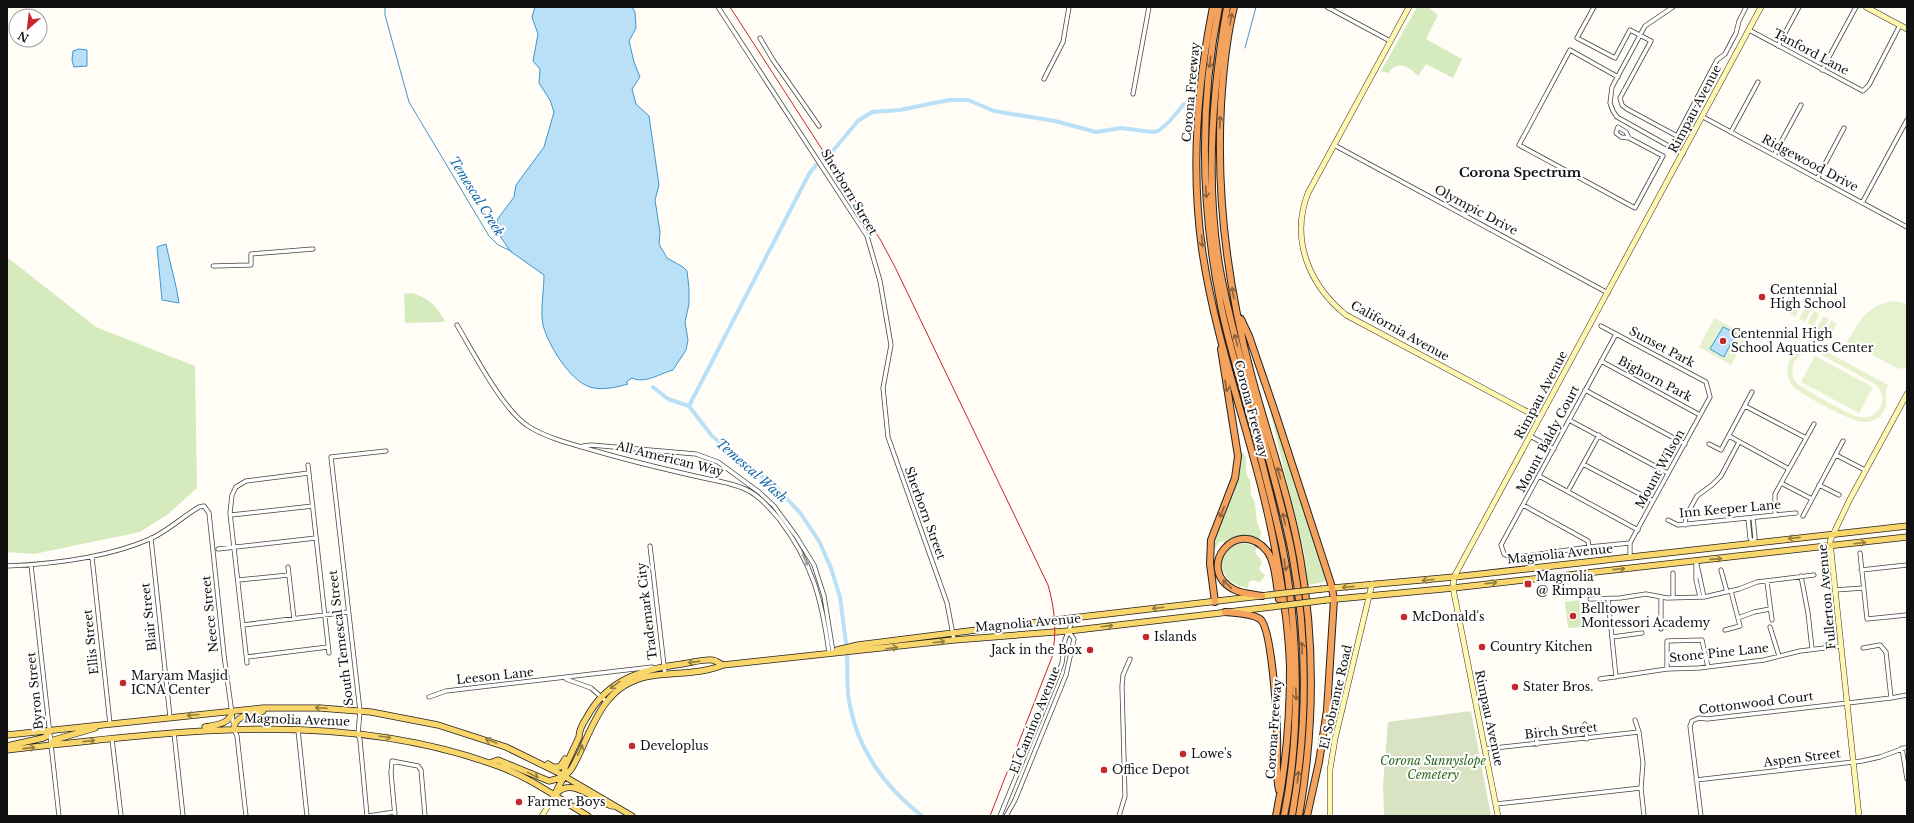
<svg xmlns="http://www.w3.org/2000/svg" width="1914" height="823" font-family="'Libre Baskerville',serif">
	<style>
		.green { fill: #d5ebbd }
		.cemetery { fill: #d9e3c4 }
		.pitch { fill: #e6f2cf; fill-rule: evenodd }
		.water { fill: #b9e0f7; stroke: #3f96cf }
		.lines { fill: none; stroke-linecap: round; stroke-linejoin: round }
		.stream { stroke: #3f96cf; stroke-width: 1 }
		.canal { stroke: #b9e0f7; stroke-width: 4 }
		.street-casing { stroke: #444; stroke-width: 5 }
		.secondary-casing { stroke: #333; stroke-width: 6 }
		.primary-casing { stroke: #222; stroke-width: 7 }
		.highway-casing { stroke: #222; stroke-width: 8 }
		.street { stroke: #fff; stroke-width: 3.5 }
		.secondary { stroke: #fff6b0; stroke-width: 5 }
		.primary { stroke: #f9d66b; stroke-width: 5.5 }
		.highway { stroke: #f5a25d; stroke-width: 6 }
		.rail { stroke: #c4262e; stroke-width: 1 }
		.primary-bridge-casing { stroke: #222; stroke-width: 7; stroke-linecap: butt }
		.primary-bridge { stroke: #f9d66b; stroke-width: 5.5 }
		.oneway { stroke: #8e613b }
		.oneway2 { stroke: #917d42 }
		.oneway3 { stroke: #a0a0a0 }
		.poi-dot { fill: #c4262e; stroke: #fff; stroke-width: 1.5 }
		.labels { text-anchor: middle; stroke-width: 4; stroke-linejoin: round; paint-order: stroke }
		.street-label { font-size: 12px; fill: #111; stroke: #fff }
		.poi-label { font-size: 12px; fill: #111; stroke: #fff; text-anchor: start }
		.park-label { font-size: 12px; font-style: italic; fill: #2f6b1f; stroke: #fff }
		.neighbourhood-label { font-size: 13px; font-weight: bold; fill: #111; stroke: #fff }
		.water-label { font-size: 13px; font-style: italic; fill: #1768a6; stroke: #fff }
	</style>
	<rect width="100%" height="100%" fill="#fffdf5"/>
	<path class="green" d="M1417 7H1428L1438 15 1426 39 1462 59 1453 78 1426 64 1418 76C1408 66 1398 60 1388 73L1381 71Z
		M7 257 96 327 195 366 197 488 168 514 140 532 34 554 7 552Z
		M412 293C429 298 437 306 445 322L405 323 404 294Z
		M1270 411 1272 412 1324 572 1326 578 1324 582 1308 585 1304 552Z
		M1243 452 1246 458V473L1250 481 1251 495 1255 503 1257 522 1261 532 1260 540C1237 533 1237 541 1219 542L1216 548 1213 549 1240 453Z
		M1244 543 1257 547 1255 552 1262 562 1259 569 1265 575 1263 579 1259 582 1252 580 1249 582 1248 588C1214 583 1214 546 1244 543Z
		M1579 600 1582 627 1568 628 1565 602Z"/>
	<path class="cemetery" d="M1471 711 1491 816H1384L1383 785 1388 722Z"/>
	<path class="pitch" d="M1788 297 1794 300 1787 312 1781 309Z
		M1796 301 1802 304 1795 317 1790 314Z
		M1895 301 1907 304V365L1906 367 1899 369 1847 342C1861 319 1866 305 1895 301Z
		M1806 306 1811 309 1805 322 1799 319Z
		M1814 311 1820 314 1813 326 1807 323Z
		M1823 316 1829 319 1823 331 1817 328Z
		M1714 318 1747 336 1731 365 1699 347Z
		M1831 320 1837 323 1831 336 1825 333Z
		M1804 347 1811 346 1822 349 1888 385C1882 396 1892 406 1878 418 1873 421 1867 423 1861 422 1851 421 1800 394 1794 387 1781 373 1788 354 1804 347ZM1808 352 1820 354 1875 384C1880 389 1884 396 1882 403 1879 413 1870 419 1860 417 1850 416 1810 392 1799 385 1787 374 1792 356 1808 352Z
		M1815 356 1873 387 1859 413 1801 382Z"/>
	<path class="water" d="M535 7H632L635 12 636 28 629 41 634 62 640 77 632 89 636 104 649 116 659 185 655 200 660 232 659 244 667 258 683 267 687 271 689 288V304L685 322 688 340 686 350 673 370C659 374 645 384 632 378L626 382 628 384C618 387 604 390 594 388 572 385 548 345 543 325 540 310 544 291 544 275L510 251 500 236 497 220 514 197 516 185 544 147 554 112 550 100 539 83 540 69 533 61 538 34 532 17Z
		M79 49 87 50V66L74 67 72 60 73 51Z
		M166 244C170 264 176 282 179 303L162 300 157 247Z
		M1723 327 1736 333 1724 357 1710 349Z"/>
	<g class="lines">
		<path class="stream" d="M385 7V15L409 102 489 236 498 245 511 251
			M1245 48 1256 7"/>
		<path class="canal" d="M831 153 858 121 872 112 900 110 949 100H968L994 111 1055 121 1096 132 1121 128 1152 132 1158 131 1169 122 1184 104
			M653 387 668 399 689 406 712 436 777 488 801 514 819 541 831 568 840 597 846 643
			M689 406 809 174 816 165
			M847 656C848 672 846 690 850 706 859 752 885 787 922 816"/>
		<g class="street-casing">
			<path id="street" d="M718 7 867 236 880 281 891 345 883 388 888 437 947 603 954 640
				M1327 7 1390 41
				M1594 7 1577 38 1615 58 1630 30 1651 41 1620 98 1622 105 1627 109 1677 136 1717 60 1725 54 1736 33 1739 21 1746 7
				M1673 7 1645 26 1612 87 1610 103 1613 111 1617 117 1683 154
				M1749 30 1863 91 1869 85 1900 25
				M760 38 773 60 819 126
				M1778 46 1799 7
				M1822 70 1856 7
				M1618 77 1570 50 1519 145 1635 208 1663 156 1629 138 1621 137 1616 133 1618 127 1626 132 1629 138
				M1044 79 1063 42 1069 7
				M1133 94 1149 7
				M1703 117 1907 227
				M1731 132 1758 82
				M1334 145 1608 293
				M1774 155 1801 105
				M1817 179 1844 128
				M1862 203 1907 120
				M213 266 251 265V254L313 249
				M457 325C473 352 503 410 528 426 546 438 575 445 596 451 630 461 664 469 699 477 712 480 727 482 740 487 756 492 768 506 779 519 812 562 822 599 829 653
				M1601 326 1706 382 1710 397 1630 543V557
				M1616 334 1501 545 1504 554 1511 558 1589 547 1630 543
				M1601 361 1700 415
				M1585 390 1685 444
				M1745 406 1806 438
				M1569 420 1668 473
				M1530 436 1554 449
				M1729 436 1789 469
				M1709 444 1721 450 1752 392
				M583 446 591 445 696 454 718 462 759 492 774 506 796 536 814 565 824 596 833 652
				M1836 455 1865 470
				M1583 464 1653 501
				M308 465 329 653
				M1539 476 1638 530
				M1781 483 1812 499
				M1819 485 1839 495
				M1568 491 1599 435
				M1523 505 1588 541 1589 547
				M231 515 313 506
				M1775 515V494L1814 424
				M1803 516 1843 441
				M1753 517 1755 538 1753 543
				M1748 518 1750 538 1753 543
				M1668 520 1678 525 1796 513
				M1685 525 1686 516 1697 496 1712 485 1721 476 1739 442
				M151 538 170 717
				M650 546 665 674
				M218 549 316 538
				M1860 553 1867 619 1907 615
				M92 557 110 724
				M1696 560 1704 597
				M1696 561V580L1700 597
				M31 565 59 816
				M7 566C55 564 106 558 150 539 168 531 182 517 199 507L204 506 209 513 224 655 234 729 237 736 246 816
				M288 567 294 619
				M1721 570 1727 592
				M1861 570 1907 565
				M1801 576 1808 613 1812 649
				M238 580 289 575
				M1767 582 1772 620
				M1835 590 1863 588
				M1661 597V629
				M1673 598V573
				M1590 599 1620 598 1646 594 1667 598 1704 597 1739 589 1757 582 1814 575
				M1608 599 1616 677
				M1738 618 1754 612 1770 609
				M243 625 348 612
				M1770 627 1779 656
				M1725 630 1740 626 1731 591
				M1612 637 1642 633
				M1863 648 1880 645 1886 652 1891 698
				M247 657 328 647
				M247 663 230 513 232 495 236 487 246 481 309 473
				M1667 669V641L1702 640 1708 667
				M566 679 591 688 607 702
				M1600 679 1667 669 1699 668 1764 660 1800 651 1841 646
				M429 697 446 691 652 667
				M1635 720 1639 732 1643 763 1641 788 1644 816
				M1585 724 1587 739
				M1536 729 1537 744
				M298 730 307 816
				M174 733 183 816
				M112 739 121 816
				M1902 748 1907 779
				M1485 749 1639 732
				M1696 780 1862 761 1880 757 1907 747
				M1496 804 1641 788
				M367 816 360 740 358 734 360 711 331 457 386 451
				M368 816 395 812
				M395 816 391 773 392 761 418 766 421 770 425 816
				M1000 816 1057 677 1062 663 1065 640 1073 619
				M1006 816 1015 800 1066 675 1074 639 1068 631
				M1119 816 1125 796 1122 686 1123 675 1130 659
				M1701 816 1690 726 1692 721 1699 718 1707 719 1891 698 1907 695"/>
		</g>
		<g class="secondary-casing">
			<path id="secondary" d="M1409 7 1308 193C1290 239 1309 285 1346 315L1539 418
				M1866 7 1907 29
				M542 816 554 796
				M1330 816V770L1335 739 1372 584
				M1498 816 1453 588 1454 577 1761 7
				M1859 816 1830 541 1849 501 1907 394"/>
		</g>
		<g class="primary-casing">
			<path id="primary" d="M1322 589 1454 577 1907 526
				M1326 600 1453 588 1907 537
				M837 650 858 645 1055 620 1269 595
				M205 727C216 725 230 724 232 712
				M234 729C234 715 252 714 263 711
				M7 735 263 708H320L371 712 438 725 506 747 557 772 632 816
				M51 745 54 740 95 728
				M7 746 43 738 47 736 49 731
				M7 750C169 732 338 708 495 765 528 776 558 798 588 816
				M490 763 498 760 549 781 564 777
				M548 764 553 767H560L565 759
				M564 776 565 767 579 737C579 730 583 723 587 717 607 680 642 669 682 664 690 663 703 659 712 660 716 660 720 664 723 665
				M557 793C573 777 595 801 612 806
				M554 796C557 790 560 783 564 777 566 774 570 772 572 768 592 733 599 688 645 677 671 672 699 675 723 665L954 640 1068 631 1271 607"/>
		</g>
		<g class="highway-casing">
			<path id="highway" d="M1213 7C1197 86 1191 169 1202 249 1217 353 1258 451 1276 554 1283 591 1289 631 1290 668 1290 717 1286 768 1276 816
				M1219 7C1199 106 1201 207 1221 306 1228 341 1239 375 1248 409 1260 454 1272 500 1282 545 1299 628 1301 734 1284 816
				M1227 7C1212 92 1205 184 1220 270 1238 366 1273 458 1292 553 1308 639 1307 730 1292 816
				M1234 7C1226 39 1223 72 1221 105 1216 198 1227 284 1251 374 1267 435 1289 495 1300 557 1315 642 1314 731 1299 816
				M1241 319 1249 336 1275 412 1331 584 1334 599 1327 710 1319 762 1307 816
				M1262 596C1254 594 1243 594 1235 590 1193 570 1237 514 1267 551 1276 563 1276 585 1279 599
				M1215 602 1210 564 1211 540 1235 478 1238 456 1221 349
				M1225 612C1235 613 1251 613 1260 619 1272 628 1277 717 1277 736 1278 754 1275 773 1279 790"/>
		</g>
		<use href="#street" class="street"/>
		<use href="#secondary" class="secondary"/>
		<use href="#primary" class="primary"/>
		<use href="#highway" class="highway"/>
		<path class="rail" d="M730 7 880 239 895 267 1048 585C1055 609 1057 633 1052 657L990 816"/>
		<g class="primary-bridge-casing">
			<path id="primary-bridge" d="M1269 595 1322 589
				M1271 607 1326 600"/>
		</g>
		<use href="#primary-bridge" class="primary-bridge"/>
	</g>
	<defs><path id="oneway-shaft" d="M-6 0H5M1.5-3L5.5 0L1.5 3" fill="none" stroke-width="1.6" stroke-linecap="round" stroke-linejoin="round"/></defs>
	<g class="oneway">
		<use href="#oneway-shaft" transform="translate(1231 19) rotate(-80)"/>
		<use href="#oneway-shaft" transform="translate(1210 62) rotate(97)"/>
		<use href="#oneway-shaft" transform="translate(1220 122) rotate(-87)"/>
		<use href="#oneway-shaft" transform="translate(1206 192) rotate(86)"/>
		<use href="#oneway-shaft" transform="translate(1202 241) rotate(85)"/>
		<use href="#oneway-shaft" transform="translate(1233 293) rotate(-100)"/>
		<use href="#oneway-shaft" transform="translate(1236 340) rotate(-104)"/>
		<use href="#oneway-shaft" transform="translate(1226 386) rotate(81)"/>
		<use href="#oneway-shaft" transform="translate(1279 473) rotate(-106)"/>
		<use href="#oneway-shaft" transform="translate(1222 512) rotate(111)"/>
		<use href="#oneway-shaft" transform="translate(1284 519) rotate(-103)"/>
		<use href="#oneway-shaft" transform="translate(1285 565) rotate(81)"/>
		<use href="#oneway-shaft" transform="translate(1227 584) rotate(-137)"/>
		<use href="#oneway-shaft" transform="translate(1302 648) rotate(-93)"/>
		<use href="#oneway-shaft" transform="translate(1296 694) rotate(88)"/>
		<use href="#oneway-shaft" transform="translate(1298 777) rotate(-83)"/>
	</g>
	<g class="oneway2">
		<use href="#oneway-shaft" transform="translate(1794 538) rotate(174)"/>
		<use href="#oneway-shaft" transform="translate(1860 543) rotate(-7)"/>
		<use href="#oneway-shaft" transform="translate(1716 559) rotate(-4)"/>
		<use href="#oneway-shaft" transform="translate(1619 569) rotate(-6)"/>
		<use href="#oneway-shaft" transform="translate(1428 580) rotate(175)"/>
		<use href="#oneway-shaft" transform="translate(1491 583) rotate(-7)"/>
		<use href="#oneway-shaft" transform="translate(1348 587) rotate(174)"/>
		<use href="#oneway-shaft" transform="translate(1158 608) rotate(173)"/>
		<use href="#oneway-shaft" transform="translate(1107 626) rotate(-7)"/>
		<use href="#oneway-shaft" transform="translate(939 642) rotate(-7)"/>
		<use href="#oneway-shaft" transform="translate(892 648) rotate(-7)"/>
		<use href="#oneway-shaft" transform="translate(694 662) rotate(173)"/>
		<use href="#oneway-shaft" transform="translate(615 685) rotate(144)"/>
		<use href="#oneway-shaft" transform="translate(321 708) rotate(-177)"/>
		<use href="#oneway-shaft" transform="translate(193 715) rotate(175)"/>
		<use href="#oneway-shaft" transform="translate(385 737) rotate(9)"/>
		<use href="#oneway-shaft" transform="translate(89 741) rotate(-6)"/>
		<use href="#oneway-shaft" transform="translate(491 741) rotate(-160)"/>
		<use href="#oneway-shaft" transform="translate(29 748) rotate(-6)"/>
		<use href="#oneway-shaft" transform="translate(580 750) rotate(-66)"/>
		<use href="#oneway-shaft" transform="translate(533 775) rotate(26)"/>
	</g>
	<use class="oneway3" href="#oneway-shaft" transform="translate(805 560) rotate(65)"/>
	<g class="poi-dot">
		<circle cx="1762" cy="297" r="4"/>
		<circle cx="1723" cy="341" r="4"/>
		<rect x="1524" y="580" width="8" height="8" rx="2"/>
		<circle cx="1573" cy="616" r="4"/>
		<circle cx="1404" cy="617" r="4"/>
		<circle cx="1146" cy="637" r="4"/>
		<circle cx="1482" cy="647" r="4"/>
		<circle cx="1090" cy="650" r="4"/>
		<circle cx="123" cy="683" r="4"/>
		<circle cx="1515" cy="687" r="4"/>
		<circle cx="632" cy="746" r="4"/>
		<circle cx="1183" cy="754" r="4"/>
		<circle cx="1104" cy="770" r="4"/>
		<circle cx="519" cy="802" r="4"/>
	</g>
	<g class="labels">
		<g class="street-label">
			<text transform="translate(1811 52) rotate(28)" y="4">Tanford Lane</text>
			<text transform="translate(1191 92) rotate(-85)" y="4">Corona Freeway</text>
			<text transform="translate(1695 109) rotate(-62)" y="4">Rimpau Avenue</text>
			<text transform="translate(1810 163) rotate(28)" y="4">Ridgewood Drive</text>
			<text transform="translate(849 192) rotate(59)" y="4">Sherborn Street</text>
			<text transform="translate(1476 210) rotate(28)" y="4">Olympic Drive</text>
			<text transform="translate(1400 331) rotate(29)" y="4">California Avenue</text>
			<text transform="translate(1662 347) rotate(28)" y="4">Sunset Park</text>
			<text transform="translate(1655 379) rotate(28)" y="4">Bighorn Park</text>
			<text transform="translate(1541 395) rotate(-62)" y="4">Rimpau Avenue</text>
			<text transform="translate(1251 409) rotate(75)" y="4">Corona Freeway</text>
			<text transform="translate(1548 439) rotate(-62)" y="4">Mount Baldy Court</text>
			<text transform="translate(670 459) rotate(14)" y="4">All American Way</text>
			<text transform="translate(1660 469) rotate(-61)" y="4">Mount Wilson</text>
			<text transform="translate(1730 509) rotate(-5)" y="4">Inn Keeper Lane</text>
			<text transform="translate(925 513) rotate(70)" y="4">Sherborn Street</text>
			<text transform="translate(1560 554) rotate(-6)" y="4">Magnolia Avenue</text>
			<text transform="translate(1827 597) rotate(-95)" y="4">Fullerton Avenue</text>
			<text transform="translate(647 611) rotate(-97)" y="4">Trademark City</text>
			<text transform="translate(210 614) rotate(-96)" y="4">Neece Street</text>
			<text transform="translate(149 617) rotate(-96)" y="4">Blair Street</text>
			<text transform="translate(1028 623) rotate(-5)" y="4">Magnolia Avenue</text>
			<text transform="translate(341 638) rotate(-97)" y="4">South Temescal Street</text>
			<text transform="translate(91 642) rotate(-96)" y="4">Ellis Street</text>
			<text transform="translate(1719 653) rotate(-6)" y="4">Stone Pine Lane</text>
			<text transform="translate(495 676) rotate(-6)" y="4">Leeson Lane</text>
			<text transform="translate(35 691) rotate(-96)" y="4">Byron Street</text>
			<text transform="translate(1336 697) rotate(-77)" y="4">El Sobrante Road</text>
			<text transform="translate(1756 703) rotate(-7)" y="4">Cottonwood Court</text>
			<text transform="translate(1489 718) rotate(78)" y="4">Rimpau Avenue</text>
			<text transform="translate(297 720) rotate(2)" y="4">Magnolia Avenue</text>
			<text transform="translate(1035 720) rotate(-68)" y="4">El Camino Avenue</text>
			<text transform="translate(1274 729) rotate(-86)" y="4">Corona Freeway</text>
			<text transform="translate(1561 731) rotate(-6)" y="4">Birch Street</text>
			<text transform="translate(1802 758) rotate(-7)" y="4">Aspen Street</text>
		</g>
		<g class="poi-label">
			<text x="1770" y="294">Centennial<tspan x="1770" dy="14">High School</tspan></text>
			<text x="1731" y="338">Centennial High<tspan x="1731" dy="14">School Aquatics Center</tspan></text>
			<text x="1536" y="581">Magnolia<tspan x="1536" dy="14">@ Rimpau</tspan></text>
			<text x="1581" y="613">Belltower<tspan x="1581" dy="14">Montessori Academy</tspan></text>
			<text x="1412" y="621">McDonald's</text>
			<text x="1154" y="641">Islands</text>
			<text x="1490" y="651">Country Kitchen</text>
			<text x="1082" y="654" text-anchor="end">Jack in the Box</text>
			<text x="131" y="680">Maryam Masjid<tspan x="131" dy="14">ICNA Center</tspan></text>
			<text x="1523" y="691">Stater Bros.</text>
			<text x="640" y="750">Developlus</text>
			<text x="1191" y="758">Lowe's</text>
			<text x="1112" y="774">Office Depot</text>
			<text x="527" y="806">Farmer Boys</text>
		</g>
		<g class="park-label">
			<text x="1433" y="765">Corona Sunnyslope<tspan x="1433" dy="14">Cemetery</tspan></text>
		</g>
		<g class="neighbourhood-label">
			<text x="1520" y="177">Corona Spectrum</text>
		</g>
		<g class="water-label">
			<text transform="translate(477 196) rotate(58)" y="5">Temescal Creek</text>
			<text transform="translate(752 470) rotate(41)" y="5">Temescal Wash</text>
		</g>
	</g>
	<rect width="1914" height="823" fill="none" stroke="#111111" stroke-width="16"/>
	<g transform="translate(28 28) rotate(208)"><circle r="19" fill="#ffffff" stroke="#a0a0a0"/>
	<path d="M0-3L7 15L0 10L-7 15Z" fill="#c4262e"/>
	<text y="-6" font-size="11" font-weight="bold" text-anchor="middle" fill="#111111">N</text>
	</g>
</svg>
